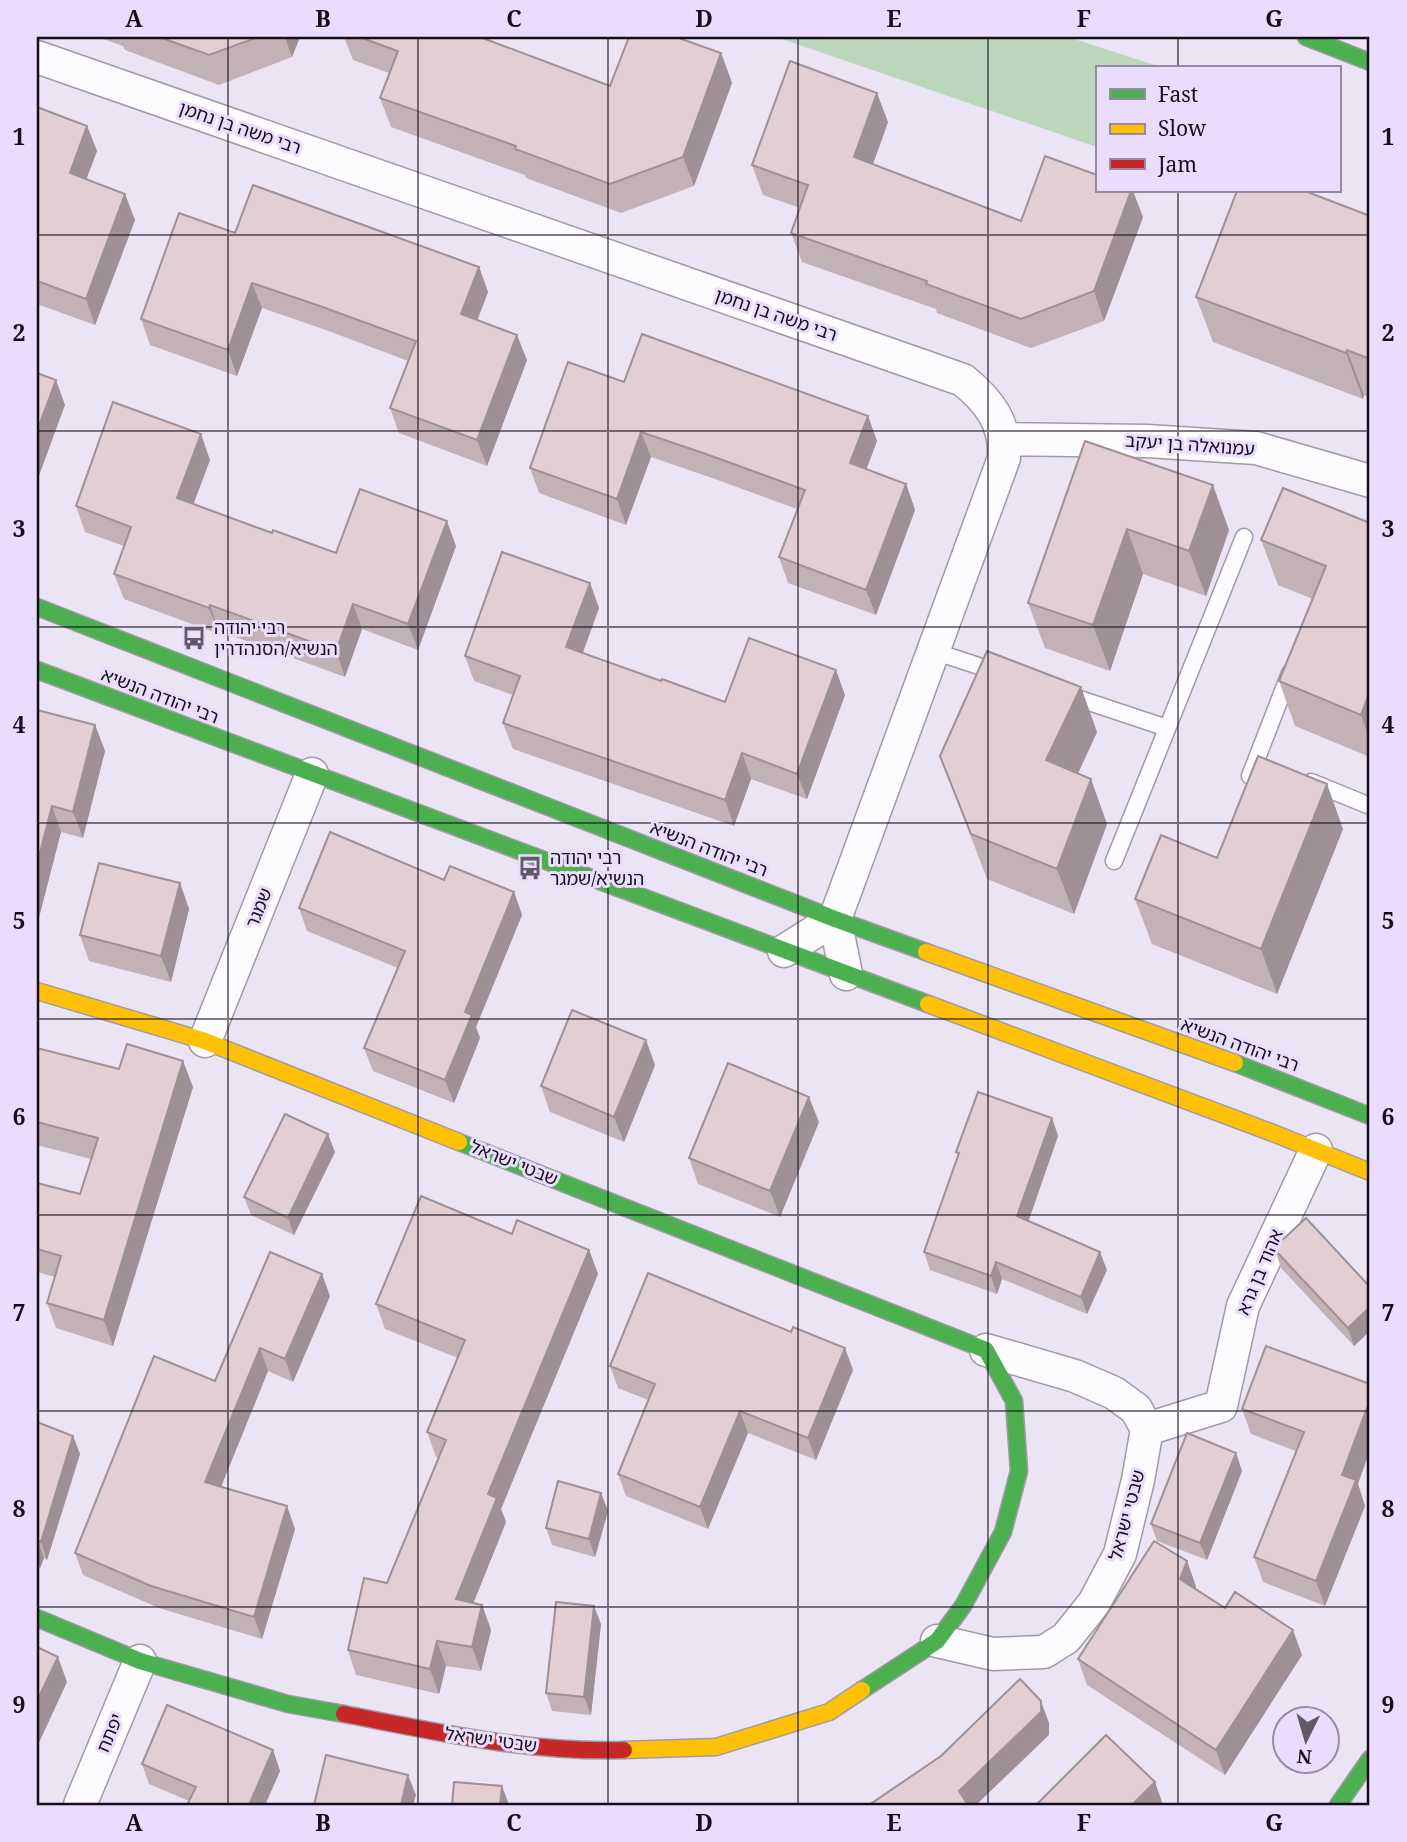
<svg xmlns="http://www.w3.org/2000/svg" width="1407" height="1842" font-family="'Noto Serif','Noto Sans Hebrew',serif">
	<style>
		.green { fill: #bcd6bd }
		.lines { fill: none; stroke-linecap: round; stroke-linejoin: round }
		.lane-casing { stroke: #a09aa7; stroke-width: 19 }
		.street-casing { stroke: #a09aa7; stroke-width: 35 }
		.fast-casing { stroke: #a09aa7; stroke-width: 19 }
		.slow-casing { stroke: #a09aa7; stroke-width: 19 }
		.jam-casing { stroke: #a09aa7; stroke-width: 19 }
		.lane { stroke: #fcfbfe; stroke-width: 16 }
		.street { stroke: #fcfbfe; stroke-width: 32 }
		.fast { stroke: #4caf50; stroke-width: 16 }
		.slow { stroke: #ffc107; stroke-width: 16 }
		.jam { stroke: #c62828; stroke-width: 16 }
		.wall { fill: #c2b1b5 }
		.shaded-wall { fill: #9e9094 }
		.building { fill: #e2ced3; stroke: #9e9094; stroke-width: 2 }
		.grid { fill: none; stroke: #150f1b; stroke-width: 2; stroke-opacity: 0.55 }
		.labels { text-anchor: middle; stroke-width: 6; stroke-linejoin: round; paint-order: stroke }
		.street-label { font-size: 18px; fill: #150f1b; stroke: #eadcfd }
		.poi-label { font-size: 18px; fill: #150f1b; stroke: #eadcfd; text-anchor: start }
		.neatline { fill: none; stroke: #150f1b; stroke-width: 2.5 }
		.grid-label { font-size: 23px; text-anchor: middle; font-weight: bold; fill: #150f1b }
	</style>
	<rect width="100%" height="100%" fill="#ebe4f5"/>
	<path class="green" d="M776 37H1068L1164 68H1097V147Z"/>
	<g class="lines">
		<g class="lane-casing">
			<path id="lane" d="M933 651 1000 673
				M1065 694 1167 728
				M1250 776 1290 673
				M1311 782 1370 806
				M1114 861 1244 537"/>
		</g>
		<g class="street-casing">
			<path id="street" d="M37 57 963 380C989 401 1006 423 1004 458L835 919 846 974
				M1005 439 1147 441 1256 448 1370 481
				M784 951 835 919
				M205 1041 312 774
				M1147 1429 1221 1406 1243 1306 1316 1150
				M937 1641 993 1654 1044 1652 1066 1638 1094 1603 1120 1554 1138 1480 1147 1429 1136 1409 1114 1393 1075 1376 986 1350
				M80 1805 140 1661"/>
		</g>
		<g class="fast-casing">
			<path id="fast" d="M1306 37 1370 62
				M37 607 835 919 926 952
				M37 670 928 1004
				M1235 1063 1370 1116
				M459 1142 986 1350 1014 1401 1019 1471 1003 1532 963 1606 937 1641 862 1690
				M37 1618 140 1661 288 1704 344 1714
				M1338 1805 1370 1759"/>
		</g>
		<g class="slow-casing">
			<path id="slow" d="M926 952 1235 1063
				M37 991 205 1041 459 1142
				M928 1004 1273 1133 1370 1172
				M624 1750 716 1747 829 1712 862 1690"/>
		</g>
		<g class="jam-casing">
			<path id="jam" d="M344 1714C437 1732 529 1753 624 1750"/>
		</g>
		<use href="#lane" class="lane"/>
		<use href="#street" class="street"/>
		<use href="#fast" class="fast"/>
		<use href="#slow" class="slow"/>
		<use href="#jam" class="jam"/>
	</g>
	<path class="wall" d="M98 37H300L292 57 219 85 125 50 123 46Z
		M344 37H480L610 86 721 53 732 83 694 186 621 213 526 178 525 175 391 127 380 98 389 73 353 60Z
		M37 107 87 126 97 151 86 179 135 220 95 325 37 304Z
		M888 122 873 164 1021 221 1143 217 1104 321 1031 348 937 313 936 309 802 262 791 233 800 208 763 195 752 165Z
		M1370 216V398L1364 395 1363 399 1213 342 1196 297Z
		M235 233 479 267 488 292 477 320 527 360 487 466 399 433 390 408 408 361 326 330 262 308 237 376 150 345 141 319Z
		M624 382 868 416 877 441 866 469 906 484 915 510 876 615 788 583 779 557 797 509 715 479 651 457 626 525 539 493 530 468Z
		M1085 441 1229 530 1206 596 1143 574 1110 671 1045 648 1028 603Z
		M210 460 193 504 272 533 336 553 456 546 418 650 362 629 345 677 219 631V634L124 599 114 574 124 546 85 532 76 506Z
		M1370 523V757L1295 726 1279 681 1313 599 1278 585 1261 540Z
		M590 583 599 608 583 653 661 681 725 702 845 695 807 799 751 779 734 826 513 749 503 723 513 695 474 681 465 656Z
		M37 710 95 725 105 751 83 838 61 832 37 925Z
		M1097 732 1078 774 1107 824 1074 914 987 879 940 756Z
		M1343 829 1277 994 1152 944 1135 899 1217 858Z
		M444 880 514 892 522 915 476 1027 480 1038 454 1103 373 1071 364 1048 398 968 307 931 299 908Z
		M180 883 189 909 171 982 89 961 80 935Z
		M37 1048 193 1087 113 1346 56 1328 47 1303 55 1277 37 1272V1183L80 1194 91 1159 37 1145Z
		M655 1065 624 1142 550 1112 541 1086Z
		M1052 1118 1058 1136 1028 1221 1107 1270 1087 1314 1002 1279 997 1294 930 1270 924 1252 958 1157 956 1152Z
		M819 1122 780 1217 698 1184 689 1158Z
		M335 1152 294 1235 251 1215 244 1197Z
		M512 1234 589 1250 598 1274 501 1509 506 1522 473 1603 482 1605 491 1630 481 1671 446 1666 439 1694 356 1675 348 1650 387 1583 438 1458 436 1457 427 1432 458 1358 385 1329 376 1304Z
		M1275 1250 1370 1287V1331L1354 1346 1281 1268Z
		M330 1296 293 1382 268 1371 221 1487 295 1529 262 1639 159 1608 83 1575 75 1553 215 1381Z
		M1266 1346 1358 1484 1365 1506 1325 1606 1263 1582 1254 1557 1296 1451 1251 1434 1242 1409Z
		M610 1366 853 1370 816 1460 748 1433 708 1529 626 1496 618 1474 648 1400 618 1388Z
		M37 1422 73 1436 80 1454 47 1560 44 1558 40 1568 37 1567Z
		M1236 1453 1242 1471 1207 1560 1157 1541 1151 1524Z
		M601 1493 608 1511 595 1557 552 1545 546 1528Z
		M1187 1561 1196 1587 1195 1589 1302 1655 1225 1775 1087 1685 1078 1659Z
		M601 1624 591 1715 552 1711 546 1693Z
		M273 1750 280 1771 265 1805H187L189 1801 149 1784 142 1764Z"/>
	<path class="shaded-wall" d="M285 37H300L292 57Z
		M721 53 732 83 694 186 683 157Z
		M877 93 888 122 865 186 854 157Z
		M87 126 97 151 79 199 70 173Z
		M1131 191H1133L1143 217 1104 321 1094 291Z
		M125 194 135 220 95 325 86 299Z
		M479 267 488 292 470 340 461 314Z
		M252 283 262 308 237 376 228 350Z
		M517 335 527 360 487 466 477 440Z
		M1347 350 1364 395 1363 399 1346 353Z
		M56 380 65 405 37 481V431Z
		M868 416 877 441 859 489 850 463Z
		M641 432 651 457 626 525 617 499Z
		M201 434 210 460 186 524 177 498Z
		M906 484 915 510 876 615 866 590Z
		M1213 485 1229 530 1206 596 1189 551Z
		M447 521 456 546 418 650 408 624Z
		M1127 529 1143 574 1110 671 1093 625Z
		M590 583 599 608 575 673 566 647Z
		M353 604 362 629 345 677 336 651Z
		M210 605 219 631V634L209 608Z
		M836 670 845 695 807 799 797 774Z
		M1081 687 1097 732 1063 805 1046 760Z
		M1370 691V741L1361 715Z
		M95 725 105 751 83 838 73 812Z
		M742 753 751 779 734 826 725 800Z
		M1091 779 1107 824 1074 914 1057 869Z
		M1327 784 1343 829 1277 994 1261 949Z
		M52 806 61 832 37 925V864Z
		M180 883 189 909 171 982 161 956Z
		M514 892 522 915 476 1027 480 1038 454 1103 445 1080 465 1012Z
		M646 1040 655 1065 624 1142 614 1117Z
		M183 1061 193 1087 113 1346 104 1320Z
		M809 1097 819 1122 780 1217 770 1191Z
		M1052 1118 1058 1136 1024 1234 1017 1216Z
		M328 1134 335 1152 294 1235 288 1218Z
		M589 1250 598 1274 501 1509 506 1522 465 1624 456 1599 488 1494Z
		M1100 1252 1107 1270 1087 1314 1081 1297Z
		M996 1262 1002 1279 997 1294 991 1276Z
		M322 1274 330 1296 293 1382 285 1359Z
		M1370 1307V1331L1354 1346 1348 1328Z
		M260 1348 268 1371 214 1504 205 1482Z
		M845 1348 853 1370 816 1460 808 1438Z
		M1370 1400V1450L1358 1484 1365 1506 1325 1606 1316 1581 1342 1475Z
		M740 1411 748 1433 708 1529 700 1507Z
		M73 1436 80 1454 47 1560 41 1542Z
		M1236 1453 1242 1471 1207 1560 1200 1543Z
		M601 1493 608 1511 595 1557 589 1539Z
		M287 1506 295 1529 262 1639 254 1617Z
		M38 1541 44 1558 40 1568 37 1560Z
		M1187 1561 1196 1587 1189 1605 1180 1579Z
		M482 1605 491 1630 481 1671 472 1647Z
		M594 1606 601 1624 591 1715 584 1697Z
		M1293 1630 1302 1655 1225 1775 1216 1750Z
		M437 1641 446 1666 439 1694 430 1669Z
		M58 1657 67 1682 37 1747V1701Z
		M1041 1701 1049 1723V1735L976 1805H964L959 1791Z
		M273 1750 280 1771 265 1805H249Z
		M408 1775 416 1795 413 1805H401Z
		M1155 1782 1163 1805H1132Z
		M502 1786 509 1805H500Z"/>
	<path class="building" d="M159 37H258L209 55Z
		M359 37H480L610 86 629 37H676L721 53 683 157 610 184 515 149 516 146 380 98 398 51Z
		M790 61 877 93 854 157 1021 221 1045 156 1097 175V191H1131L1094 291 1021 319 926 284 927 281 791 233 808 185 752 165Z
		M37 107 87 126 70 173 125 194 86 299 37 281Z
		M253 185 479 267 461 314 517 335 477 440 390 408 416 341 317 305 252 283 228 350 141 319 179 213 235 233Z
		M1237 191H1305L1370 216V359L1347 350 1346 353 1196 297Z
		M642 334 868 416 850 463 906 484 866 590 779 557 805 490 706 454 641 432 617 499 530 468 568 362 624 382Z
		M37 373 56 380 37 431Z
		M113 402 201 434 177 498 272 533 273 530 336 553 360 489 447 521 408 624 353 604 336 651 210 605 209 608 114 574 131 527 76 506Z
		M1085 441 1213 485 1189 551 1127 529 1093 625 1028 603Z
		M1283 488 1370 523V691L1361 715 1279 681 1326 566 1261 540Z
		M502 552 590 583 566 647 661 681 662 679 725 702 749 638 836 670 797 774 742 753 725 800 503 723 520 676 465 656Z
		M987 651 1081 687 1046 760 1091 779 1057 869 971 834 940 756Z
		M37 710 95 725 73 812 52 806 37 864Z
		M1258 756 1327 784 1261 949 1135 899 1161 835 1217 858Z
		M330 832 444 880 450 866 514 892 465 1012 472 1015 445 1080 364 1048 405 951 299 908Z
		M99 863 180 883 161 956 80 935Z
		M572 1010 646 1040 614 1117 541 1086Z
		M127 1044 183 1061 104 1320 47 1303 61 1256 37 1249V1183L80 1194 98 1138 37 1122V1048L119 1069Z
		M728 1063 809 1097 770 1191 689 1158Z
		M978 1092 1052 1118 1017 1216 1100 1252 1081 1297 996 1262 991 1276 924 1252 959 1153 956 1152Z
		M285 1114 328 1134 288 1218 244 1197Z
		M421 1196 512 1234 517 1220 589 1250 488 1494 497 1498 456 1599 482 1605 472 1647 437 1641 430 1669 348 1650 364 1578 387 1583 446 1440 427 1432 465 1340 376 1304Z
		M1306 1218 1370 1287V1307L1348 1328 1275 1250 1278 1244Z
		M270 1252 322 1274 285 1359 260 1348 205 1482 287 1506 254 1617 151 1586 75 1553 154 1356 215 1381Z
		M648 1273 791 1332 793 1327 845 1348 808 1438 740 1411 700 1507 618 1474 655 1384 610 1366Z
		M1266 1346 1370 1384V1400L1342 1475 1356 1480 1316 1581 1254 1557 1304 1432 1242 1409Z
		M37 1422 73 1436 41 1542 38 1541 37 1543Z
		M1187 1433 1236 1453 1200 1543 1151 1524Z
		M558 1481 601 1493 589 1539 546 1528Z
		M1154 1541 1187 1561 1180 1579 1225 1608 1235 1592 1293 1630 1216 1750 1078 1659Z
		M556 1602 594 1606 584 1697 546 1693Z
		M37 1647 58 1657 37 1701Z
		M1020 1679 1041 1701V1712L959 1791 968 1805H869L941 1756Z
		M167 1705 273 1750 249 1805H187L196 1787 142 1764Z
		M1106 1735 1155 1782 1132 1805H1036Z
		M326 1755 408 1775 401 1805H314Z
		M454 1782 502 1786 500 1805H452Z"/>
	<path class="grid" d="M228 37V1805M418 37V1805M608 37V1805M798 37V1805M988 37V1805M1178 37V68M1178 191V1805M37 235H1370M37 431H1370M37 627H1370M37 823H1370M37 1019H1370M37 1215H1370M37 1411H1370M37 1607H1370"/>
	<defs>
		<g id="bus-bare" transform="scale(1.89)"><path d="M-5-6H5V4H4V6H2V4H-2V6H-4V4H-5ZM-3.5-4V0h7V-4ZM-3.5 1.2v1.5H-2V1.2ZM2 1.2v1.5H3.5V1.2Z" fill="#605a67" stroke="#eadcfd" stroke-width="2.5" paint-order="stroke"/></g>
	</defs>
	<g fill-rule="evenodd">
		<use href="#bus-bare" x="194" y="638"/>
		<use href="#bus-bare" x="530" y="868"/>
	</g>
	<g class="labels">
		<g class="street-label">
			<text transform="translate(240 128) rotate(19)" y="6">רבי משה בן נחמן</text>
			<text transform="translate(776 315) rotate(19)" y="6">רבי משה בן נחמן</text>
			<text transform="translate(1190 445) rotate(4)" y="6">עמנואלה בן יעקב</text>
			<text transform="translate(160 696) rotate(21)" y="6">רבי יהודה הנשיא</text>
			<text transform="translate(709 849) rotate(21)" y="6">רבי יהודה הנשיא</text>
			<text transform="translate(259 908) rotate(-68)" y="6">שמגר</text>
			<text transform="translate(1240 1045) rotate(20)" y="6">רבי יהודה הנשיא</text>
			<text transform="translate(514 1163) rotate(22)" y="6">שבטי ישראל</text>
			<text transform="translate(1260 1272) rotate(-67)" y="6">אהוד בן גרא</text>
			<text transform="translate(1127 1515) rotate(-75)" y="6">שבטי ישראל</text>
			<text transform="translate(110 1733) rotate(-67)" y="6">יפתח</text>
			<text transform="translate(491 1740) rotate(8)" y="6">שבטי ישראל</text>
		</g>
		<g class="poi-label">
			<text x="214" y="634">רבי יהודה<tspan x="214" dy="21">הנשיא/הסנהדרין</tspan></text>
			<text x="550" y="864">רבי יהודה<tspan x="550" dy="21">הנשיא/שמגר</tspan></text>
		</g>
	</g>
	<rect width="1407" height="1842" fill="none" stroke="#eadcfd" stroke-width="77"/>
	<rect x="1096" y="66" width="245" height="126" fill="#eadcfd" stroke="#958aa3" stroke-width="2"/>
	<rect x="1110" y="89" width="35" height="10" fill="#4caf50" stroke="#958aa3" stroke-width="2"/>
	<text x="1158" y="102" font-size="21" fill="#150f1b">Fast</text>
	<rect x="1110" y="124" width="35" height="10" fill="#ffc107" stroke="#958aa3" stroke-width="2"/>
	<text x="1158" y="136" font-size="21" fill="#150f1b">Slow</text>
	<rect x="1110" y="159" width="35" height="10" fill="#c62828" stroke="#958aa3" stroke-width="2"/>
	<text x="1158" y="172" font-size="21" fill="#150f1b">Jam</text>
	<g transform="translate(1306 1740) rotate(185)"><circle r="33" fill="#eadcfd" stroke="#958aa3" stroke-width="2"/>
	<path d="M0-5L12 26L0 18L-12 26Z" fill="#605a67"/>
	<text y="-10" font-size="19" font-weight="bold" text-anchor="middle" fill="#150f1b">N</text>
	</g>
	<rect x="38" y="38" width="1330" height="1766" class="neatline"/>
	<g class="grid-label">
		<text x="134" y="27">A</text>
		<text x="323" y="27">B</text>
		<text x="514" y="27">C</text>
		<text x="704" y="27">D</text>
		<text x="894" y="27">E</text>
		<text x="1084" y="27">F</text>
		<text x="1274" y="27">G</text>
		<text x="19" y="145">1</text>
		<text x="1388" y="145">1</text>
		<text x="19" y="341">2</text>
		<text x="1388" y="341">2</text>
		<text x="19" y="537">3</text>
		<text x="1388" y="537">3</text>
		<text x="19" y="733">4</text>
		<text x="1388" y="733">4</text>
		<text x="19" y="929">5</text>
		<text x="1388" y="929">5</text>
		<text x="19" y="1125">6</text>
		<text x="1388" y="1125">6</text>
		<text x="19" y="1321">7</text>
		<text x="1388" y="1321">7</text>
		<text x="19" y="1517">8</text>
		<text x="1388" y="1517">8</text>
		<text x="19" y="1713">9</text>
		<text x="1388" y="1713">9</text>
		<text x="134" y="1831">A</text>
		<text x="323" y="1831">B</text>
		<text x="514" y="1831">C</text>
		<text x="704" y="1831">D</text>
		<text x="894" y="1831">E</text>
		<text x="1084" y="1831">F</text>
		<text x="1274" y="1831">G</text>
	</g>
</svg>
